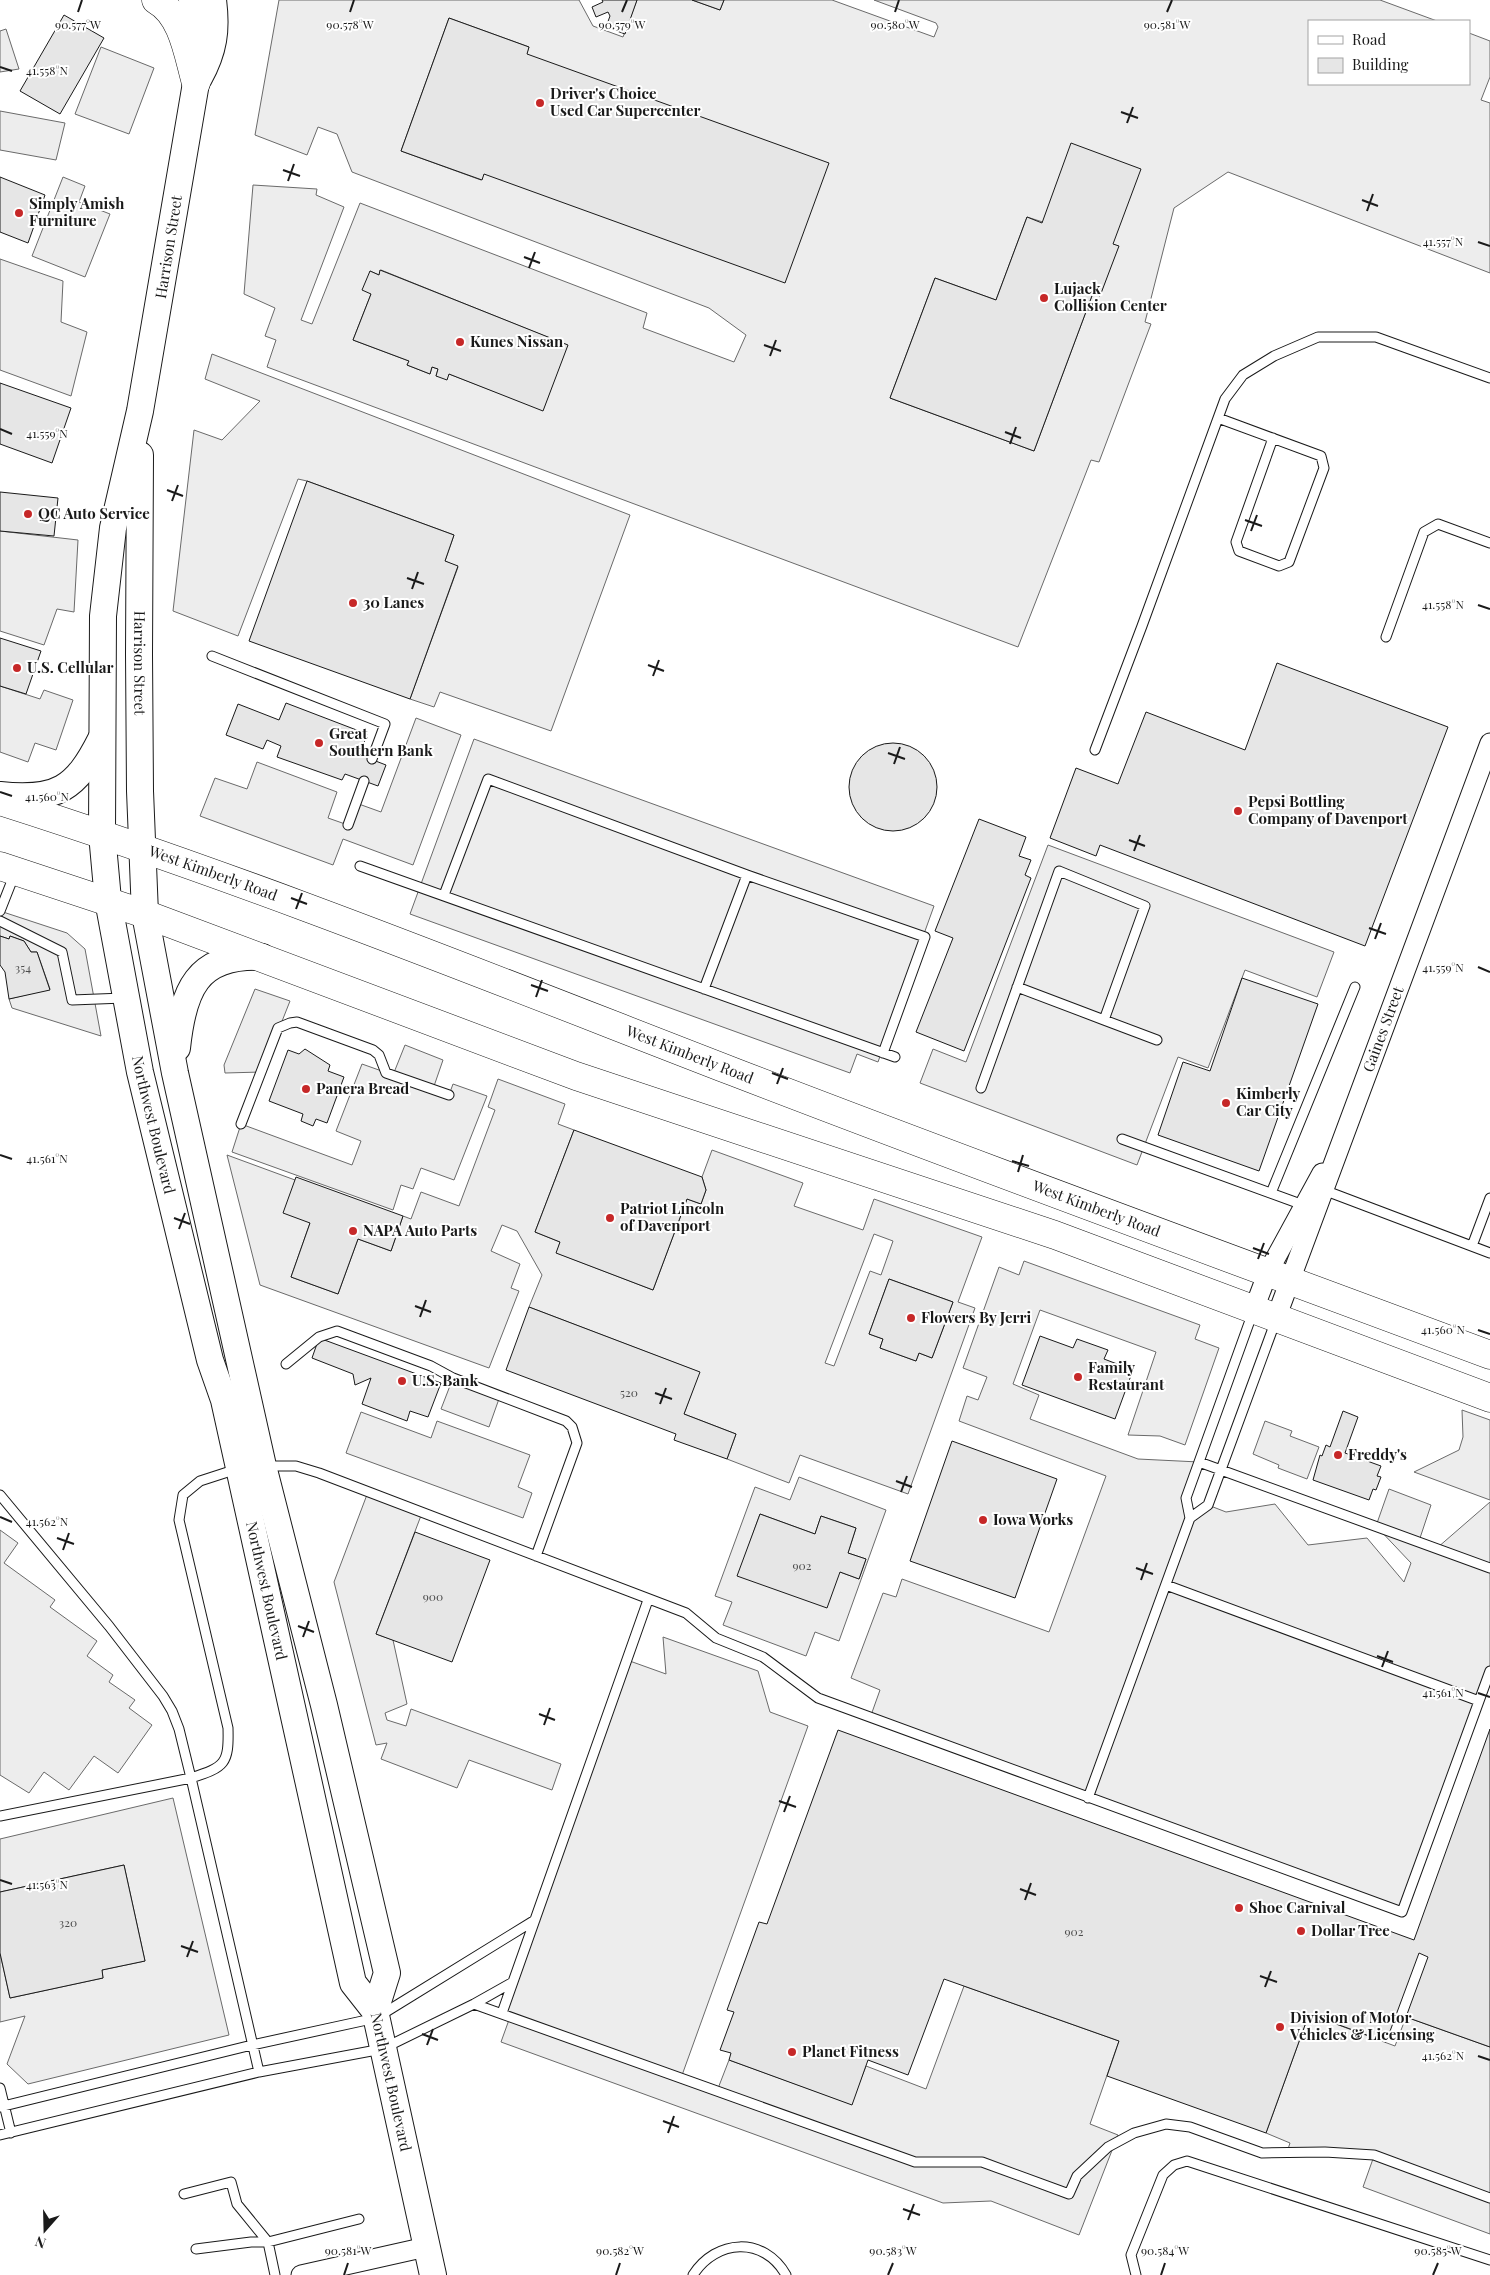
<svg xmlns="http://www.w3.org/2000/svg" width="1490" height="2275" font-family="'Playfair Display',serif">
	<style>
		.parking { fill: #ededed; stroke: #6a6a6a; fill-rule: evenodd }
		.building { fill: #e6e6e6; stroke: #1a1a1a }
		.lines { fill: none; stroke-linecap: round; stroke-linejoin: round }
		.lane-casing { stroke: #1a1a1a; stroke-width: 11 }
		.street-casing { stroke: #1a1a1a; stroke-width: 21 }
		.secondary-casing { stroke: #1a1a1a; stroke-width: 28 }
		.primary-casing { stroke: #1a1a1a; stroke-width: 29 }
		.highway-casing { stroke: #1a1a1a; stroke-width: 29 }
		.lane { stroke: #fff; stroke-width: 9 }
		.street { stroke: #fff; stroke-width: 19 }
		.secondary { stroke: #fff; stroke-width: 26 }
		.primary { stroke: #fff; stroke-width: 28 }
		.highway { stroke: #fff; stroke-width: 28 }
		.ticks { fill: none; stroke: #1a1a1a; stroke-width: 2 }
		.poi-dot { fill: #c62828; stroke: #fff; stroke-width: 2 }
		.labels { text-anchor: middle; stroke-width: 4; stroke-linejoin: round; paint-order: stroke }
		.number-label { font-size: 12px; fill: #4d4d4d }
		.poi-label { font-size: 15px; font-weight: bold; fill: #1a1a1a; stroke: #fff; text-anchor: start }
		.street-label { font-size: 15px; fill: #1a1a1a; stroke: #fff }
		.ticks-label { font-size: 12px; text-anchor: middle; fill: #1a1a1a; stroke: #fff; stroke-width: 4; stroke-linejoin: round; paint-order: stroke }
	</style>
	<rect width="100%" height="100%" fill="#fff"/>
	<path class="parking" d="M279 0H579L593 26 623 37 637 0H692L720 10 724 0H832L934 37 938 27 936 23 874 0H1380L1437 21H1309V84H1469V33L1490 41V77L1481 100 1490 103V273L1228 172 1174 208 1145 322 1151 324 1099 462 1091 460 1018 647 267 367 276 340 265 336 275 308 244 294 253 185 317 189 316 195 344 207 301 320 312 324 360 203 647 313 643 328 734 362 746 335 709 308 352 172 337 134 318 127 307 155 255 135ZM449 18 529 47 481 180 401 151ZM1027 217 1118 246 1100 295 1093 293 1034 451 890 398 935 278 996 300ZM381 270 567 345 543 410 449 374 436 376 438 369 432 367 430 374 407 365 409 361 353 340 371 294 370 271 379 275Z
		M6 29 19 69 0 72V31Z
		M101 47 154 68 129 134 75 114Z
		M0 111 65 123 56 160 0 150Z
		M63 177 85 186 79 202 110 214 85 277 32 256Z
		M0 259 63 281 61 322 87 332 71 396 0 370Z
		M212 354 630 515 551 731 440 692 434 707 410 699 458 567 445 561 454 535 307 481 298 479 238 636 173 611 194 430 222 440 260 401 205 379Z
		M0 531 78 540 74 612 57 609 44 645 0 631Z
		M0 686 40 699 44 690 73 700 56 750 35 743 28 762 0 752Z
		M416 718 461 735 413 865 343 839 333 865 200 816 215 778 247 789 257 762 337 792 328 818 348 825 356 803 381 812Z
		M474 739 934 906 878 1062 857 1054 850 1073 410 914Z
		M1048 845 1334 952 1317 997 1245 970 1208 1068 1178 1057 1137 1165 920 1083 933 1049 966 1062Z
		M0 911 67 933 85 949 101 1036 12 1008 9 999 50 989 37 952H31L24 941 10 936 9 939 0 936Z
		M255 989 290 1001 262 1072 225 1073 224 1065Z
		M405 1045 443 1060 433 1089 449 1095 453 1084 487 1096 454 1180 421 1168 413 1189 401 1185 393 1210 232 1152 241 1124 352 1165 361 1141 336 1131 362 1064 393 1075Z
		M498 1079 565 1104 558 1124 574 1130 535 1232 560 1242 557 1253 653 1290 687 1199 701 1204 706 1190 702 1177 712 1150 803 1183 794 1206 863 1230 874 1199 982 1237 958 1302 975 1308 908 1494 800 1455 789 1483 727 1459 736 1434 684 1414 699 1372 529 1307 542 1275 517 1231 502 1225 491 1251 520 1264 511 1288 519 1291 489 1368 260 1285 227 1155 295 1180 310 1223 291 1277 338 1294 358 1239 391 1251 403 1216 411 1219 421 1192 459 1206 495 1110 488 1107ZM874 1234 893 1241 881 1275 870 1271 834 1366 825 1363ZM889 1279 953 1302 932 1358 919 1353 916 1361 880 1348 883 1339 869 1334Z
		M1024 1261 1200 1325 1195 1339 1219 1348 1185 1445 1160 1436 1128 1435 1156 1352 1040 1310 1013 1384 1039 1395 1030 1419 1138 1459 1199 1462 1186 1498 1190 1518 1208 1505 1226 1512 1275 1504 1308 1545 1367 1538 1404 1582 1411 1563 1376 1526 1389 1489 1431 1505 1419 1541 1437 1548 1490 1502V1671L1402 1912 870 1718 880 1690 851 1678 883 1593 896 1597 902 1579 1049 1632 1106 1476 959 1421 967 1396 978 1400 987 1377 963 1368 999 1267 1019 1275Z
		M453 1378 500 1396 489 1427 441 1409Z
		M1462 1410 1490 1420V1500L1414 1472 1459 1450 1463 1437Z
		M361 1412 431 1438 437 1421 530 1455 518 1487 532 1493 523 1518 346 1453Z
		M1265 1421 1292 1431 1290 1436 1319 1447 1307 1479 1278 1468 1279 1465 1253 1454Z
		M799 1477 886 1510 839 1641 815 1632 806 1656 723 1625 732 1602 715 1596 755 1487 790 1500ZM760 1514 815 1534 821 1516 856 1528 848 1553 866 1559 859 1579 840 1572 738 1576Z
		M368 1492 422 1513 376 1634 393 1640 407 1704 385 1713 387 1720 406 1726 411 1709 561 1764 552 1790 469 1760 457 1788 381 1759 387 1743 376 1745 334 1582Z
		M0 1530 18 1543 4 1563 55 1600 50 1607 97 1641 87 1656 113 1675 109 1682 135 1700 129 1708 152 1725 118 1773 94 1756 69 1790 44 1772 29 1793 0 1775Z
		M663 1637 758 1671 770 1712 808 1726 681 2078 717 2091 729 2060 851 2104 866 2066 926 2089 964 1986 1119 2041 1090 2124 1118 2135 1079 2235 991 2201 943 2203 501 2042 510 2017 502 2013 627 1660 666 1674Z
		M173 1798 229 2035 28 2084 7 2064 25 2016 0 2022V1953L10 1998 103 1978 102 1970 145 1961 124 1865 0 1892V1839Z
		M1309 2014 1395 2046 1406 2017 1490 2047V2234L1363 2187 1374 2156 1287 2152 1290 2143 1266 2133Z"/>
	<path class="building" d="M602 0H637L625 34 606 27 610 16 608 12 596 17 592 7 603 2Z
		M692 0H724L720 10Z
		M64 15 104 38 60 114 20 91Z
		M449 18 529 47 527 54 829 163 785 283 484 174 482 180 401 151Z
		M1071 143 1141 169 1113 244 1119 246 1100 296 1093 293 1034 451 890 398 935 278 996 300 1027 217 1042 223Z
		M0 177 45 195 28 243 0 232Z
		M380 270 568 345 543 411 449 374 447 380 436 376 438 369 432 367 430 374 407 365 409 361 353 340 371 294 362 290 370 271 379 275Z
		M0 383 71 408 52 463 0 444Z
		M307 481 454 535 445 561 458 566 410 699 249 641Z
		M0 492 58 498 54 536 0 531Z
		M0 638 41 651 26 694 0 686Z
		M1277 663 1448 727 1365 946 1100 845 1096 856 1050 838 1076 768 1118 784 1146 712 1245 750Z
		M286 703 367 734 360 755 386 765 378 786 345 774 342 780 277 757 281 746 267 740 263 749 226 735 238 704 279 720Z
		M849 787a44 44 0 1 1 88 0a44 44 0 1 1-88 0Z
		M979 819 1026 837 1019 856 1031 860 1025 875 1031 878 964 1051 916 1032 953 938 935 931Z
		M0 936 9 939 10 936 24 941 31 952H37L50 990 9 999 5 972 0 965Z
		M1242 978 1318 1004 1259 1171 1158 1135 1183 1062 1210 1071Z
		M305 1049 330 1065 328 1071 344 1077 327 1123 316 1119 313 1126 301 1121 303 1114 269 1101 288 1050 299 1054Z
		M574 1130 702 1177 706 1190 701 1204 687 1199 653 1290 556 1253 560 1242 535 1232Z
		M296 1177 403 1216 391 1251 358 1239 338 1294 291 1277 310 1223 283 1213Z
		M889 1279 953 1302 932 1358 919 1353 916 1361 880 1348 883 1339 869 1334Z
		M529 1307 700 1372 684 1414 736 1434 727 1459 674 1440 676 1434 506 1370Z
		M1040 1336 1073 1348 1077 1339 1108 1350 1104 1359 1133 1370 1115 1419 1022 1385Z
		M319 1338 441 1383 428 1417 410 1411 407 1421 362 1404 371 1378 355 1385 353 1374 312 1358Z
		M1343 1411 1358 1417 1345 1453 1381 1466 1377 1476 1381 1477 1376 1490 1373 1489 1369 1500 1313 1480 1320 1455 1322 1456 1326 1445 1330 1447Z
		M952 1441 1057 1479 1015 1598 910 1561Z
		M760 1514 815 1534 821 1516 856 1528 848 1553 866 1559 859 1579 840 1572 827 1608 737 1576Z
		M415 1532 490 1560 452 1662 376 1634Z
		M1490 1729V2047L1406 2017 1428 1957 1419 1953 1386 2042 1309 2014 1266 2133 1107 2076 1119 2041 944 1979 908 2075 868 2060 852 2105 729 2060 731 2053 720 2050 734 2012 727 2010 759 1922 767 1924 838 1730 1414 1940Z
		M124 1865 145 1961 102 1970 103 1978 10 1998 0 1953V1892Z"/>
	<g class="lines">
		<g class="lane-casing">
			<path id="lane" d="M1218 418 1321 456 1324 468 1289 562 1279 566 1239 551 1236 542 1273 438
				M1386 637 1424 532 1438 524 1490 543
				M212 656 385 724 372 759
				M1095 750 1142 626 1225 399 1243 375 1274 356 1318 337H1376L1490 378
				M348 825 364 781
				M360 866 895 1057
				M747 875 925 937 883 1053
				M444 895 488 779 747 875 704 989
				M0 911 15 873
				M0 921 62 952 72 1000 124 998
				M1104 1020 1157 1040
				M981 1088 1059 871 1145 906 1104 1020 1017 987
				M241 1124 278 1028 290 1023 297 1022 373 1050 379 1055 386 1073 449 1095
				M1122 1139 1306 1206
				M1321 1189 1490 1253
				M1271 1193 1355 987
				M1472 1246 1490 1198
				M286 1364 319 1337 337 1331 431 1366 453 1378 566 1421 572 1427 577 1443 536 1556
				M1199 1462 1490 1568
				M265 1466H296L319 1473 686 1613 716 1638 763 1657 818 1698 1402 1912 1490 1671
				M0 1495 109 1626 163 1696 172 1711 179 1729 191 1778 259 2072
				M1190 1518 1208 1505 1276 1320
				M1166 1585 1479 1701
				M1088 1798 1190 1518 1186 1498 1253 1312
				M0 1816 191 1778C225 1767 229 1764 228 1728L179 1520 183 1495 200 1481 237 1469
				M474 2004 915 2162H982L1069 2194 1077 2176 1108 2147 1134 2133 1166 2124 1190 2127 1262 2153 1325 2152 1374 2155 1490 2198
				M502 2013 648 1600
				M0 2088 11 2133
				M0 2107 252 2045 376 2018 535 1920
				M0 2135 259 2072 382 2049 474 2004 513 1982
				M184 2194 231 2182 237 2204 268 2242 359 2219
				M196 2249 251 2242H268L275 2275
				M693 2275C716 2239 764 2236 786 2275
				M1136 2275 1131 2255 1163 2175 1174 2165 1187 2161 1490 2260"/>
		</g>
		<g class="street-casing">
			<g id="street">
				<path d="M1254 1309 1268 1272 1322 1173"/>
				<path id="s1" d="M1276 1318 1490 743"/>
				<path d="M301 2275 426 2247"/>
			</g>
		</g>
		<g class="secondary-casing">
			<g id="secondary">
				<path id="s2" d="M192 0 196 83 140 411 113 528 103 616 102 834 108 900 140 1072 210 1360 224 1400 353 1983 375 2011 433 2275"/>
				<path d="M199 78C214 51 217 30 213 0"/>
				<path id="s3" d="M140 455 139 654 140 791 145 914 175 1073 263 1466 324 1705 387 1973 375 2011"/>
				<path d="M0 795C57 801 76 789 101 739"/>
				<path d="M177 1048C183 991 196 954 262 957"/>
			</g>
		</g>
		<g class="primary-casing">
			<g id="primary">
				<path id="s4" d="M0 801C249 880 491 978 734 1072 985 1169 1238 1261 1490 1355"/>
				<path d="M0 866 145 914 576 1076 1055 1235 1490 1398"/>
			</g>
		</g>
		<g class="highway-casing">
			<path id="highway" d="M156 0C183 15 188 55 196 83"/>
		</g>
		<use href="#lane" class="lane"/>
		<use href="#street" class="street"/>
		<use href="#secondary" class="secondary"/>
		<use href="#primary" class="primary"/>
		<use href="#highway" class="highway"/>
	</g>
	<path class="ticks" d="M78 12 82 0M350 12 354 0M622 12 627 0M895 12 899 0M1167 12 1172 0M0 67 12 71M1121 112 1138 118M1127 123 1133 107M283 170 300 176M288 181 294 164M1362 200 1378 206M1367 211 1373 194M1478 242 1490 246M524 257 540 263M529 268 535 252M764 345 781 351M770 356 776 340M0 429 12 434M1005 432 1021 438M1010 444 1016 427M167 490 183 496M172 501 178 485M1245 520 1262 526M1251 531 1257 515M407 578 424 584M412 589 418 572M1478 605 1490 609M648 665 664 671M653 676 659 660M888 753 905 759M894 764 900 747M0 792 12 796M1129 840 1145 846M1134 851 1140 835M291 898 307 904M296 909 302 893M1369 928 1386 934M1375 939 1381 923M1478 967 1490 972M531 985 548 991M536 997 542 980M772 1073 788 1079M777 1084 783 1068M0 1155 12 1159M1012 1161 1029 1166M1018 1172 1023 1155M174 1218 190 1224M179 1229 185 1213M1253 1248 1269 1254M1258 1259 1264 1243M415 1306 431 1312M420 1317 426 1300M1478 1330 1490 1334M655 1393 672 1399M660 1404 666 1388M896 1481 912 1487M901 1492 907 1476M0 1517 12 1522M57 1538 74 1544M63 1550 69 1533M1136 1568 1153 1574M1141 1580 1147 1563M298 1626 314 1632M303 1637 309 1621M1377 1656 1393 1662M1382 1667 1388 1651M1478 1693 1490 1697M539 1714 555 1720M544 1725 550 1708M779 1801 796 1807M784 1812 790 1796M0 1880 12 1884M1020 1889 1036 1895M1025 1900 1031 1883M181 1946 198 1952M187 1957 193 1941M1260 1976 1277 1982M1265 1987 1271 1971M422 2034 438 2040M427 2045 433 2029M1478 2056 1490 2060M663 2121 679 2127M668 2133 674 2116M903 2209 920 2215M908 2220 914 2204M344 2275 348 2263M616 2275 620 2263M888 2275 893 2263M1161 2275 1165 2263M1433 2275 1438 2263"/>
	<g class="poi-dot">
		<circle cx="540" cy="103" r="5"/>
		<circle cx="19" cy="213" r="5"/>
		<circle cx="1044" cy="298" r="5"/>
		<circle cx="460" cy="342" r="5"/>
		<circle cx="28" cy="514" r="5"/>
		<circle cx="353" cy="603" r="5"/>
		<circle cx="17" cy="668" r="5"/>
		<circle cx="319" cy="743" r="5"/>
		<circle cx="1238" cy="811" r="5"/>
		<circle cx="306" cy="1089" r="5"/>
		<circle cx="1226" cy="1103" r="5"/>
		<circle cx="610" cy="1218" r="5"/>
		<circle cx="353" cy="1231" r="5"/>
		<circle cx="911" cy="1318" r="5"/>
		<circle cx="1078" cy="1377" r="5"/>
		<circle cx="402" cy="1381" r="5"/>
		<circle cx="1338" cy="1455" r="5"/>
		<circle cx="983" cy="1520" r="5"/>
		<circle cx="1239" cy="1908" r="5"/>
		<circle cx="1301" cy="1931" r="5"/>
		<circle cx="1280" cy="2027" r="5"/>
		<circle cx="792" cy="2052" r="5"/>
	</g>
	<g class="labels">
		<g class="number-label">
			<text x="23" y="972">354</text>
			<text x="629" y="1397">520</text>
			<text x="802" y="1570">902</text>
			<text x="433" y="1601">900</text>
			<text x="68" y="1927">320</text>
			<text x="1074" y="1936">902</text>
		</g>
		<g class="poi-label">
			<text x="550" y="99">Driver's Choice<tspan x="550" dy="17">Used Car Supercenter</tspan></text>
			<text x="29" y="209">Simply Amish<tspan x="29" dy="17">Furniture</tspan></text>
			<text x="1054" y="294">Lujack<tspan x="1054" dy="17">Collision Center</tspan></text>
			<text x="470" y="347">Kunes Nissan</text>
			<text x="38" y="519">QC Auto Service</text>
			<text x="363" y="608">30 Lanes</text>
			<text x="27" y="673">U.S. Cellular</text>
			<text x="329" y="739">Great<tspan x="329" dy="17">Southern Bank</tspan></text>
			<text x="1248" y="807">Pepsi Bottling<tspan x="1248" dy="17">Company of Davenport</tspan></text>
			<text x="316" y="1094">Panera Bread</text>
			<text x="1236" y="1099">Kimberly<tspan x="1236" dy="17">Car City</tspan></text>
			<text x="620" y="1214">Patriot Lincoln<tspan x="620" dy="17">of Davenport</tspan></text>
			<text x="363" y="1236">NAPA Auto Parts</text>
			<text x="921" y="1323">Flowers By Jerri</text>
			<text x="1088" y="1373">Family<tspan x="1088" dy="17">Restaurant</tspan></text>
			<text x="412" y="1386">U.S. Bank</text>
			<text x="1348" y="1460">Freddy's</text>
			<text x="993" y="1525">Iowa Works</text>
			<text x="1249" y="1913">Shoe Carnival</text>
			<text x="1311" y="1936">Dollar Tree</text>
			<text x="1290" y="2023">Division of Motor<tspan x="1290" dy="17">Vehicles &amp; Licensing</tspan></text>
			<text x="802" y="2057">Planet Fitness</text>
		</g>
		<g class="street-label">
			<text transform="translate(169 247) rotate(-81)" y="5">Harrison Street</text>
			<text dy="5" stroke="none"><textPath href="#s3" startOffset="208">Harrison Street</textPath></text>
			<text dy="5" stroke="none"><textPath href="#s4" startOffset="225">West Kimberly Road</textPath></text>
			<text dy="5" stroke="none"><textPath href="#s1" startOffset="308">Gaines Street</textPath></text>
			<text dy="5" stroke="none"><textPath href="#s4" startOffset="735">West Kimberly Road</textPath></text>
			<text dy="5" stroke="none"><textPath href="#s2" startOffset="1138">Northwest Boulevard</textPath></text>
			<text dy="5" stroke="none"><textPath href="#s4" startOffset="1170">West Kimberly Road</textPath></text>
			<text dy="5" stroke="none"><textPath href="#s2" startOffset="1618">Northwest Boulevard</textPath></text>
			<text dy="5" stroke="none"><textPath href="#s2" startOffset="2128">Northwest Boulevard</textPath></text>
		</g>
	</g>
	<g class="ticks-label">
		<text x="78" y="29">90.577°W</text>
		<text x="350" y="29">90.578°W</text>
		<text x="622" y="29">90.579°W</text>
		<text x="895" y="29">90.580°W</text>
		<text x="1167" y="29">90.581°W</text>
		<text x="47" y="75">41.558°N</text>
		<text x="1443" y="246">41.557°N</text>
		<text x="47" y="438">41.559°N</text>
		<text x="1443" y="609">41.558°N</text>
		<text x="47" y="801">41.560°N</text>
		<text x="1443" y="972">41.559°N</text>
		<text x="47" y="1163">41.561°N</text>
		<text x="1443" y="1334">41.560°N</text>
		<text x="47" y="1526">41.562°N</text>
		<text x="1443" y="1697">41.561°N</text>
		<text x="47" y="1889">41.563°N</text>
		<text x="1443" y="2060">41.562°N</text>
		<text x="348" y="2255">90.581°W</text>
		<text x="620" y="2255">90.582°W</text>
		<text x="893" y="2255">90.583°W</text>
		<text x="1165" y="2255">90.584°W</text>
		<text x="1438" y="2255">90.585°W</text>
	</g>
	<rect x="1308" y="20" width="162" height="65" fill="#ffffff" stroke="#a3a3a3"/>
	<rect x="1318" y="36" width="25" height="8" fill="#ffffff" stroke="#a3a3a3"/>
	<text x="1352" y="45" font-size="15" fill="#1a1a1a">Road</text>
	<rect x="1318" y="58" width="25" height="15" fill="#e6e6e6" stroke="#a3a3a3"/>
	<text x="1352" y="70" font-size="15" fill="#1a1a1a">Building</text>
	<g transform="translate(45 2230) rotate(200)" stroke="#ffffff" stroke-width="4" paint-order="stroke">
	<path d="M0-4L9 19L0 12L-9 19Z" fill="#1a1a1a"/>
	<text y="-8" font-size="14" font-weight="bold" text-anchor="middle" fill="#1a1a1a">N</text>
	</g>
</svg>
